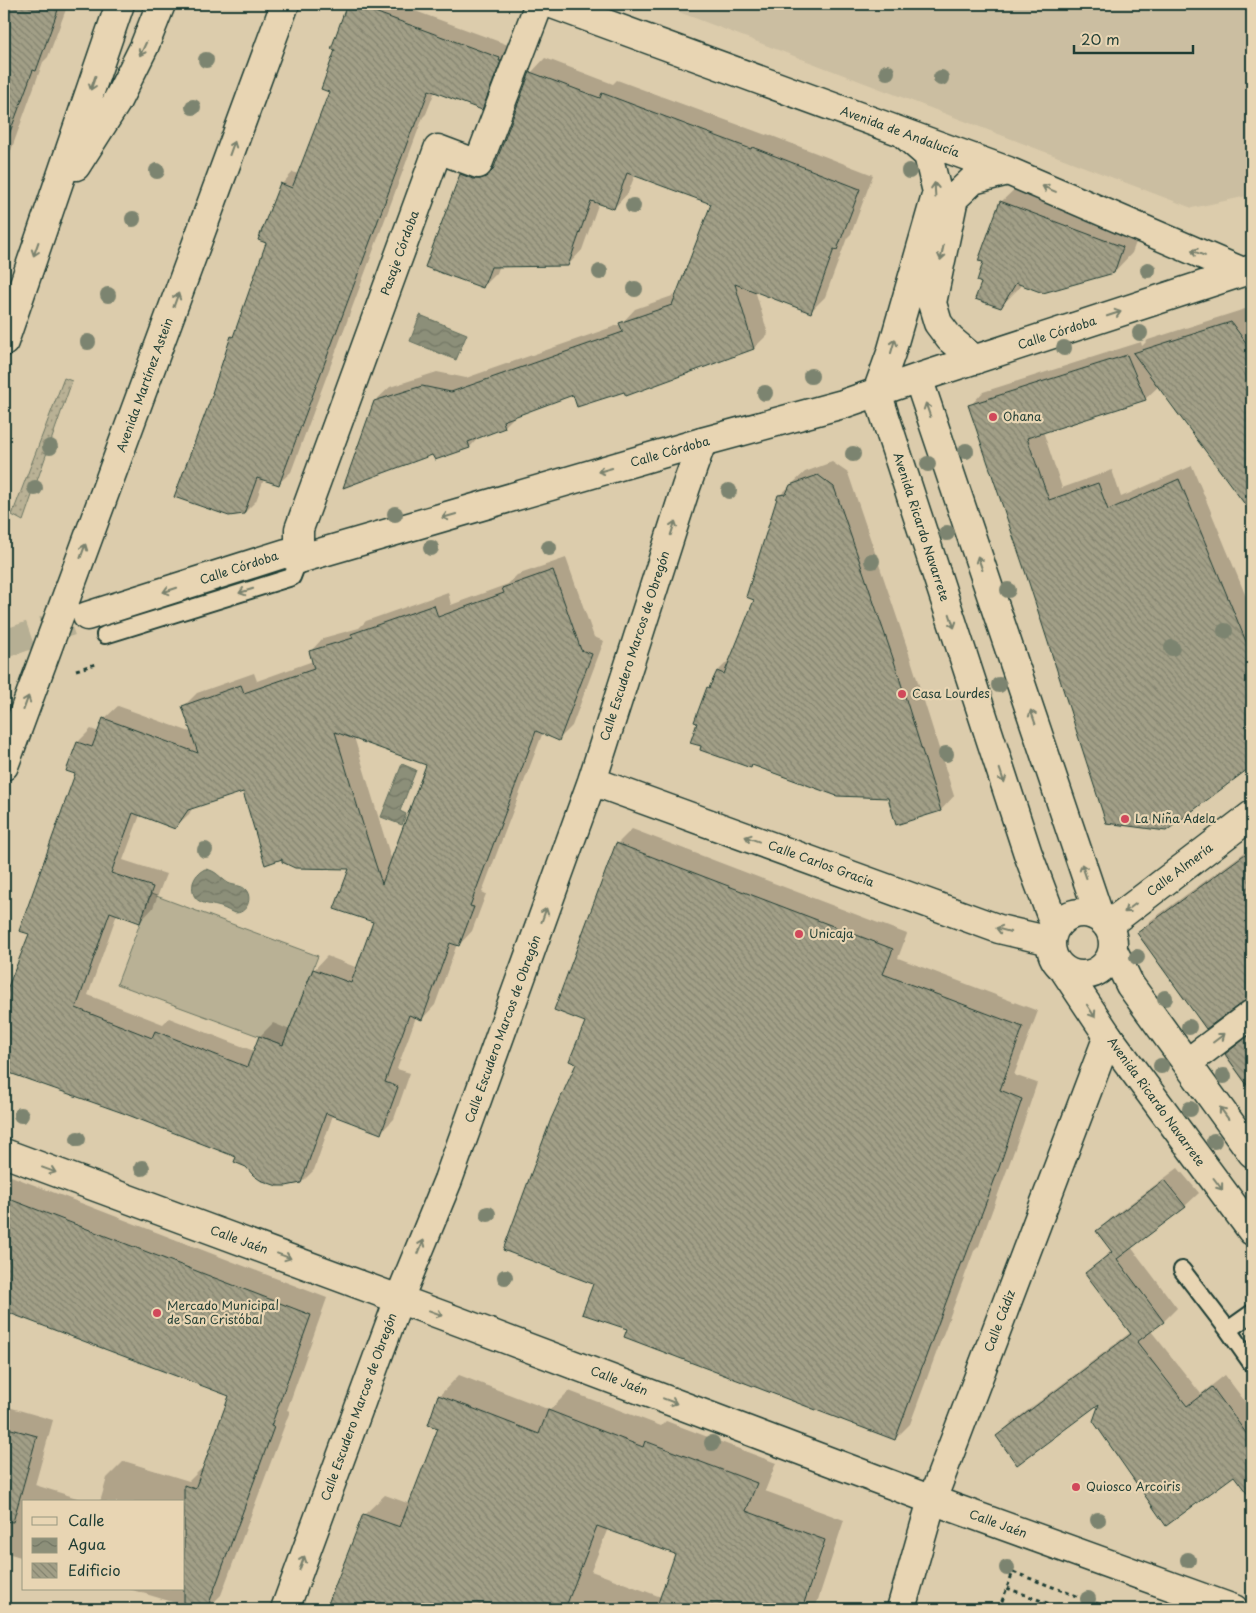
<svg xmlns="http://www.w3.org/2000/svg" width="1256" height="1613" font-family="'Playpen Sans',sans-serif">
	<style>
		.built { fill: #cbbea1 }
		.grass { fill: url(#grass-dots); stroke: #6c7764 }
		.pitch { fill: #b9b195; stroke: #6c7764 }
		.water { fill: url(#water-waves); stroke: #606e5d }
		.shadow { fill: #0003; fill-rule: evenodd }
		.building { fill: url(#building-back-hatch); stroke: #1f3d34; fill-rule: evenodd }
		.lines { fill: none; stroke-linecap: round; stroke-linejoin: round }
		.secondary-tunnel { stroke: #b6af94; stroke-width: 28; stroke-dasharray: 28 14; stroke-linecap: butt }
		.lane-casing { stroke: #1f3d34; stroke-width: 20 }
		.street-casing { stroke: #1f3d34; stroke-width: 31 }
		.secondary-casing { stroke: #1f3d34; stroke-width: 31 }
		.path { stroke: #1f3d34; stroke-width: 3; stroke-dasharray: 4 4; stroke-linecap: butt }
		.lane { stroke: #e8d5b3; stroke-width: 16 }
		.street { stroke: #e8d5b3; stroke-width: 28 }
		.secondary { stroke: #e8d5b3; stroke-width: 28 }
		.tree { fill: #7c8470 }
		.oneway { stroke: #79816d }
		.poi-dot { fill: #d1495b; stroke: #e8d5b3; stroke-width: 2 }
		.labels { text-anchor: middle; stroke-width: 4.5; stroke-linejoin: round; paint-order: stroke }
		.street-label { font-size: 12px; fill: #1f3d34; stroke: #e8d5b3 }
		.poi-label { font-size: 12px; fill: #1f3d34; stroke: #e8d5b3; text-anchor: start }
	</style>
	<defs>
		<pattern id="grass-dots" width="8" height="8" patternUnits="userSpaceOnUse" patternTransform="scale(1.25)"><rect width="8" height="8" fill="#b9b195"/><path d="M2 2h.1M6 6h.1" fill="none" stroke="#96917a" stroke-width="1.8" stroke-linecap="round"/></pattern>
		<pattern id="water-waves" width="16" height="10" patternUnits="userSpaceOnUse" patternTransform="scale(1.25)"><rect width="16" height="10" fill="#8c8f79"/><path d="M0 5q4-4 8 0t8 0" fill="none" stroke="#727664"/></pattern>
		<pattern id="building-back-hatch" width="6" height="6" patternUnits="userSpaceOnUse" patternTransform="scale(1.25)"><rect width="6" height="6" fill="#a29f87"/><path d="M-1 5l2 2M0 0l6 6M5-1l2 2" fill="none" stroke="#83836f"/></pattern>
	</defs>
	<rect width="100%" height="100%" fill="#dcccac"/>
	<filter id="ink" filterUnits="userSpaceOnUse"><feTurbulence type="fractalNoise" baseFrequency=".02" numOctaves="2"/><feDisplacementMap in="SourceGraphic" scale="10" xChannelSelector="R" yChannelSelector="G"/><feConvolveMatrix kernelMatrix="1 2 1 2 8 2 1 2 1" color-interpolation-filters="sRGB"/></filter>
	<g filter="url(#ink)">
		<path class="built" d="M658 4H1252V195L1192 208Z"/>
		<path class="grass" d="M64 378 72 381 23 521 12 515Z"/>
		<path class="pitch" d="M151 894 318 956 283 1045 117 984Z"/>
		<path class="water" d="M420 315 467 334 456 360 410 341Z
			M402 764 416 770 400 811 406 814 402 825 381 817Z
			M205 869C216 870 220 878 228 883 234 886 242 885 246 890 254 900 244 917 232 912 227 910 223 907 217 906 204 903 190 903 193 883 195 876 199 872 205 869Z"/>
		<path class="shadow" d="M4 4H68L48 57 43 62 9 156 4 166Z
			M348 4H396L511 46 493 97 482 109 435 91 426 114 423 117 291 472 279 483 264 479 256 501 244 513 214 392 232 337 235 334 268 242 282 184 293 172 298 174 331 91 337 49 332 48Z
			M545 58 613 84 617 80 766 135 767 134 873 175 851 234 847 238 825 297 811 311 755 290 768 334 754 348 625 390 574 394 517 414 504 427 480 436 470 447 435 459 433 453 375 401 390 387 437 372 466 378 621 324 635 309 678 294 713 203 635 175 628 193 614 208 599 202 582 250 568 265H500L497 273 483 287 461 175 476 160 487 165 495 166 531 73ZM467 175 479 180 478 182 467 178Z
			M1020 184 1141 229 1132 253 1114 272 1022 283 1019 288 1000 307 982 282 1001 202Z
			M1245 309 1252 319V512L1159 386 1145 399 1043 431 1062 488 1112 470 1121 497 1192 466 1252 611V765L1165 829 1029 580 970 406 983 392 1141 342 1142 346 1148 340Z
			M832 462 848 473 906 644 954 796 941 810 897 824 889 797 753 764 708 688 713 683 718 671 731 658 756 599 779 496 805 472Z
			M566 558 594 637 604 641 572 726 559 739 543 732 482 892 486 894 472 931 459 945 457 944 435 1005 422 1019 416 1017 397 1069 410 1073 394 1119 381 1132 333 1115 314 1170 300 1184 286 1185 237 1157 124 1112 4 1069V996L7 992 31 934 77 773 68 770 78 742 91 729 99 732 104 719 118 706 193 733 184 706 197 693 254 673 257 681 313 661 310 652 323 638 359 628 366 621 448 592 451 605 508 584 517 575ZM354 737 428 764 392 861 386 842ZM244 790 351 867 375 922 358 968 327 956 314 970 290 1030 273 1023 260 1036 254 1051 169 1018 163 1024 88 995 117 914 140 922 153 908 166 874 123 860 140 815 175 827 189 814 193 807Z
			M632 829 907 934 898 958 1038 1011 1014 1075 1037 1083 1014 1151 979 1246 974 1251 910 1424 895 1439 629 1328 594 1284 578 1063 587 1021 617 844Z
			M1252 847V998L1139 933 1150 921Z
			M1252 1032V1092L1225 1056 1236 1044Z
			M1178 1168 1199 1193 1185 1206 1131 1247 1177 1308 1164 1321 1151 1331 1201 1394 1225 1375 1252 1411V1497L1234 1474 1102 1400 998 1436 1011 1423 1131 1332 1087 1273 1112 1250 1098 1232 1111 1218Z
			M11 1176 327 1298 287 1410 290 1411 221 1595 207 1609H196L129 1589H184V1502H100L107 1478 124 1461 189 1481 201 1469H203L230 1395 5 1310 4 1312V1183Z
			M459 1375 550 1410 569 1391 661 1426 666 1421 776 1463 765 1491 844 1520 815 1609H327L364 1515 385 1495 410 1504 439 1427V1396ZM608 1528 676 1553 661 1597 591 1571Z
			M5 1406 53 1420 35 1485 90 1502H24V1558L4 1552Z"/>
		<path class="building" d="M4 4H42L58 10 36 71 33 70 7 140H4Z
			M347 4H353L500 58 499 61H501L482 110 429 90 415 127H413L279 485 257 478 244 514 229 516 174 497 213 393H212L231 336 233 337 266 243 258 240 280 183 292 188 329 92 321 89 335 50 331 49Z
			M530 72 600 98 602 93 751 149 752 147 860 189 837 250 834 249 811 313 735 284 754 349 626 396 624 392 577 407 573 395 503 421 505 428 468 442 470 448 435 460 432 455 343 488 374 401 422 386 451 392 623 332 619 323 672 305 711 204 627 173 614 209 591 201 568 266 491 267 483 288 425 267 460 174 473 179H480L487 176 493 170Z
			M1000 201 1123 247 1114 273 1043 293 1016 283 1001 308 975 299 981 283 977 281 983 262 978 261Z
			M1231 322 1252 351V514L1133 353Z
			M1127 355 1146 400 1027 438 1049 500 1098 483 1108 510 1179 479 1252 656V766L1166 831 1106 823 1028 580 968 405Z
			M818 475 834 487 893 658 941 811 896 825 888 798 837 796 752 765 751 768 700 750 701 746 690 743 697 723 694 722 707 687 709 688 717 671 724 674 754 600 746 597 778 495 786 494 790 485Z
			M553 570 581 650 592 654 559 741 536 731 470 906 474 907 459 946 450 943 422 1020 409 1015 385 1082 398 1087 381 1134 326 1113 301 1183 286 1186H277L260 1180 253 1175 246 1167 234 1162 236 1157 123 1113 4 1071V997L29 934 19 931 75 774 66 771 77 742 92 747 103 718 198 753 182 706 241 685 244 693 314 669 309 651 353 638 351 634 434 605 438 617 504 593 502 588ZM335 732 426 765 382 884 364 828ZM243 792 265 865 282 859V862L295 868 349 869 334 909 373 922 351 983 313 969 283 1045 259 1036 247 1067 155 1031 152 1038 76 1008 110 912 140 923 153 887 111 873 133 813 175 829 188 810Z
			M616 843 893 949 883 974 1023 1027 1000 1090 1022 1099 999 1168 963 1263 961 1262 895 1440 624 1337 627 1329 582 1314 593 1284 503 1250 551 1119 576 1064 569 1061 585 1022 554 1010Z
			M1252 849V999L1243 1002 1206 1029 1137 933Z
			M1252 1033V1092L1225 1054Z
			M1164 1180 1186 1207 1117 1259 1164 1322 1137 1342 1187 1406 1212 1387 1252 1441V1500L1234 1476 1166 1526 1093 1421 1099 1404 1017 1465 996 1436 1131 1334 1085 1273 1112 1252 1096 1231Z
			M4 1197 311 1315 271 1426 274 1427 207 1609H184V1485L195 1489 229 1396 4 1311Z
			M438 1395 539 1434 548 1410 643 1447 645 1441 757 1483 746 1511 825 1540 802 1609H656L675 1554 597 1526 565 1609H326L363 1514 400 1527 438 1428 428 1425Z
			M4 1427 37 1436 13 1522 4 1521Z"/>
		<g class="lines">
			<path class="secondary-tunnel" d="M4 644 87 616"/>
			<g class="lane-casing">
				<path id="lane" d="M105 635 292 577 299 559
					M1182 1270 1228 1330
					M1252 1313 1228 1330 1252 1364"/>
			</g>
			<g class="street-casing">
				<path id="street" d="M299 559V529L438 149 478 164 539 4
					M592 781 999 929 1051 941
					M1108 925 1252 815
					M1187 1063 1252 1014
					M4 1153 447 1317 932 1500 1234 1609
					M285 1609 399 1299 448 1180 592 781 686 487 702 442
					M901 1609 932 1500 1108 1036"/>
			</g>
			<g class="secondary-casing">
				<path id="secondary" d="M552 4 1008 171 1243 272
					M904 134 928 155 937 192 891 353 877 392 1028 854 1055 926
					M76 166 116 103 144 47 161 4
					M4 342 120 4
					M975 360 950 339 938 323 932 303 954 198 973 180 1008 171
					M918 378 1100 918
					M87 616 286 553 299 559 702 442 843 404 918 378 1252 269
					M4 766 285 4
					M1051 944a31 31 0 1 1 62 0a31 31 0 1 1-62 0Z
					M1113 950 1130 985 1252 1153
					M1064 970 1108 1036 1252 1231"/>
			</g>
			<path class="path" d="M76 670 96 664
				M1007 1588 1063 1609
				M999 1609 1013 1572 1111 1609"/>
			<use href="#lane" class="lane"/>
			<use href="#street" class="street"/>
			<use href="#secondary" class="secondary"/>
		</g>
		<g class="tree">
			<circle cx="206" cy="60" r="8"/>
			<circle cx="887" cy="72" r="8"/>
			<circle cx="941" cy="78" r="8"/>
			<circle cx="193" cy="107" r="8"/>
			<circle cx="157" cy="171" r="8"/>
			<circle cx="909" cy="171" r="8"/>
			<circle cx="633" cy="206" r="8"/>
			<circle cx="133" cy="219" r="8"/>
			<circle cx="1148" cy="270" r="8"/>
			<circle cx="600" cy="272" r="8"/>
			<circle cx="635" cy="289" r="8"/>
			<circle cx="108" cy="295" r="8"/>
			<circle cx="1140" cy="333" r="8"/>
			<circle cx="88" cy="342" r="8"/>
			<circle cx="1064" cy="348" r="8"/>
			<circle cx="811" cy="376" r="8"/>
			<circle cx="765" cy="393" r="8"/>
			<circle cx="50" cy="447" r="8"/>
			<circle cx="966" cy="451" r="8"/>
			<circle cx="853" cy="454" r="8"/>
			<circle cx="928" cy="464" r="8"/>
			<circle cx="35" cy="488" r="8"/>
			<circle cx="729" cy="491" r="8"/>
			<circle cx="395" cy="514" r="8"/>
			<circle cx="947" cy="533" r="8"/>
			<circle cx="431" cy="548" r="8"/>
			<circle cx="549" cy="548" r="8"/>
			<circle cx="872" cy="561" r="8"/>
			<circle cx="1008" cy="590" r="8"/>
			<circle cx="1225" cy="631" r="8"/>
			<circle cx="1172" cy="648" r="8"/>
			<circle cx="999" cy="685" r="8"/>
			<circle cx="946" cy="754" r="8"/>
			<circle cx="205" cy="850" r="8"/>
			<circle cx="1137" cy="957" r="8"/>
			<circle cx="1165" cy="998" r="8"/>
			<circle cx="1189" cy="1027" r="8"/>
			<circle cx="1161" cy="1066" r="8"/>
			<circle cx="1224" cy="1076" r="8"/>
			<circle cx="1190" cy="1109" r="8"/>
			<circle cx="21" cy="1115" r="8"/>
			<circle cx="78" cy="1139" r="8"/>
			<circle cx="1214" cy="1141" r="8"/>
			<circle cx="142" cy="1168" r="8"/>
			<circle cx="488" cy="1214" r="8"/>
			<circle cx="505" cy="1277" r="8"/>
			<circle cx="712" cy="1443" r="8"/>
			<circle cx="1098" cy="1520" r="8"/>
			<circle cx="1188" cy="1560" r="8"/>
			<circle cx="1007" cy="1568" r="8"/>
			<circle cx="1088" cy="1599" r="8"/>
		</g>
		<defs><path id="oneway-shaft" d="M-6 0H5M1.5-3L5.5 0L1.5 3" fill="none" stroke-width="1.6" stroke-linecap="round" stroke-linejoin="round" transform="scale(1.25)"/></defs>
		<g class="oneway">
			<use href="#oneway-shaft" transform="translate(143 49) rotate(115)"/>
			<use href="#oneway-shaft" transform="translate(93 83) rotate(109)"/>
			<use href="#oneway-shaft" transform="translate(232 148) rotate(-70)"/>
			<use href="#oneway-shaft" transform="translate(1049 189) rotate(-157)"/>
			<use href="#oneway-shaft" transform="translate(935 190) rotate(-93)"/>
			<use href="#oneway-shaft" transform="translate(36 249) rotate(109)"/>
			<use href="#oneway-shaft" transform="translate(942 253) rotate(102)"/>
			<use href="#oneway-shaft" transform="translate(1198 253) rotate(-157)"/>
			<use href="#oneway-shaft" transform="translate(176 300) rotate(-70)"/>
			<use href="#oneway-shaft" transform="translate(1114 314) rotate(-18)"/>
			<use href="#oneway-shaft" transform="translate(893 346) rotate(-74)"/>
			<use href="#oneway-shaft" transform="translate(928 410) rotate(-109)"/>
			<use href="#oneway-shaft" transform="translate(605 470) rotate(164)"/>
			<use href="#oneway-shaft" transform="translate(449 516) rotate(164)"/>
			<use href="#oneway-shaft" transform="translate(673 528) rotate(-72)"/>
			<use href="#oneway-shaft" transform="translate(83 551) rotate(-70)"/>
			<use href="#oneway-shaft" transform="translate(980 563) rotate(-109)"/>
			<use href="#oneway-shaft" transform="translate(170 590) rotate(162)"/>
			<use href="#oneway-shaft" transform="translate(246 591) rotate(163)"/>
			<use href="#oneway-shaft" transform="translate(952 621) rotate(72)"/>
			<use href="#oneway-shaft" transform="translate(26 703) rotate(-70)"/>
			<use href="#oneway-shaft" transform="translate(1033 717) rotate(-109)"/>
			<use href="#oneway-shaft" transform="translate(1002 776) rotate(72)"/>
			<use href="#oneway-shaft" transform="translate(752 839) rotate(-160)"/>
			<use href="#oneway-shaft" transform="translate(1084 871) rotate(-109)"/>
			<use href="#oneway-shaft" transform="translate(1130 908) rotate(143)"/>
			<use href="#oneway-shaft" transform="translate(544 915) rotate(-70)"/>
			<use href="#oneway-shaft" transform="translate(1003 930) rotate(-165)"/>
			<use href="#oneway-shaft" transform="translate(1091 1011) rotate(57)"/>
			<use href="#oneway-shaft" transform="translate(1219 1038) rotate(-37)"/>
			<use href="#oneway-shaft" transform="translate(1224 1113) rotate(-126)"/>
			<use href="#oneway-shaft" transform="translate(49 1170) rotate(20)"/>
			<use href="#oneway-shaft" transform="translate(1218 1184) rotate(53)"/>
			<use href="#oneway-shaft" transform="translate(421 1247) rotate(-68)"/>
			<use href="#oneway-shaft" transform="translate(284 1256) rotate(20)"/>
			<use href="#oneway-shaft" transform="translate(436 1313) rotate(20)"/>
			<use href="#oneway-shaft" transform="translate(670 1401) rotate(21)"/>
			<use href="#oneway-shaft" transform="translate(302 1563) rotate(-70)"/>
		</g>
	</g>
	<g class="poi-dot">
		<circle cx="993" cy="417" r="5"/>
		<circle cx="902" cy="694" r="5"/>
		<circle cx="1125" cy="819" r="5"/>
		<circle cx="799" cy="934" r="5"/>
		<circle cx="157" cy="1313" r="5"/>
		<circle cx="1076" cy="1487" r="5"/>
	</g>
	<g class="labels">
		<g class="street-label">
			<text transform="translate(900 132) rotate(20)" y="4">Avenida de Andalucía</text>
			<text transform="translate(400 253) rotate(-70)" y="4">Pasaje Córdoba</text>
			<text transform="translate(1057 333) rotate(-18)" y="4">Calle Córdoba</text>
			<text transform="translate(145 385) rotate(-70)" y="4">Avenida Martínez Astein</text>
			<text transform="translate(670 452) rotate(-16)" y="4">Calle Córdoba</text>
			<text transform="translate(921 527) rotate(72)" y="4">Avenida Ricardo Navarrete</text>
			<text transform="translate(239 568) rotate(-18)" y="4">Calle Córdoba</text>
			<text transform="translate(635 646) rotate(-72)" y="4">Calle Escudero Marcos de Obregón</text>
			<text transform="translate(821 864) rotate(20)" y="4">Calle Carlos Gracia</text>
			<text transform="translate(1180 870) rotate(-37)" y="4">Calle Almería</text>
			<text transform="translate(503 1029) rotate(-70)" y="4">Calle Escudero Marcos de Obregón</text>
			<text transform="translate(1156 1102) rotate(54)" y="4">Avenida Ricardo Navarrete</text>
			<text transform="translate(239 1240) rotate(20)" y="4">Calle Jaén</text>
			<text transform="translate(1000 1321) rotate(-69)" y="4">Calle Cádiz</text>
			<text transform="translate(619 1381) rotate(21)" y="4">Calle Jaén</text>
			<text transform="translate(359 1407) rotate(-70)" y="4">Calle Escudero Marcos de Obregón</text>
			<text transform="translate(998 1524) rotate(20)" y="4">Calle Jaén</text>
		</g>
		<g class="poi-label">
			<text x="1003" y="421">Ohana</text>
			<text x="912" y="698">Casa Lourdes</text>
			<text x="1135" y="823">La Niña Adela</text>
			<text x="809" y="938">Unicaja</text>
			<text x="167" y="1310">Mercado Municipal<tspan x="167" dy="14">de San Cristóbal</tspan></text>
			<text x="1086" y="1491">Quiosco Arcoiris</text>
		</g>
	</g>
	<rect width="1256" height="1613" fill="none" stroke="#e8d5b3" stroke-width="20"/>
	<rect x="10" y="10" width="1236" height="1593" fill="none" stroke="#1f3d34" stroke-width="2" filter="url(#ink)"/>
	<rect x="22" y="1500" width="162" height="90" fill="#e8d5b3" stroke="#989880"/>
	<rect x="32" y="1517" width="25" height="8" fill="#e8d5b3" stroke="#989880"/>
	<text x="68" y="1526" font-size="15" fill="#1f3d34">Calle</text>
	<rect x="32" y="1538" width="25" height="15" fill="url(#water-waves)" stroke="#989880"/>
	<text x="68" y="1550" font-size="15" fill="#1f3d34">Agua</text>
	<rect x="32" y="1563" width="25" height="15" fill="url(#building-back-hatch)" stroke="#989880"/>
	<text x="68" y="1576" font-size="15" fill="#1f3d34">Edificio</text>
	<path d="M1074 45v8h119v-8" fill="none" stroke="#1f3d34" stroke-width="2.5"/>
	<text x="1081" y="45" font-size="15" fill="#1f3d34" stroke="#e8d5b3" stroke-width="4" paint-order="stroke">20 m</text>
</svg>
